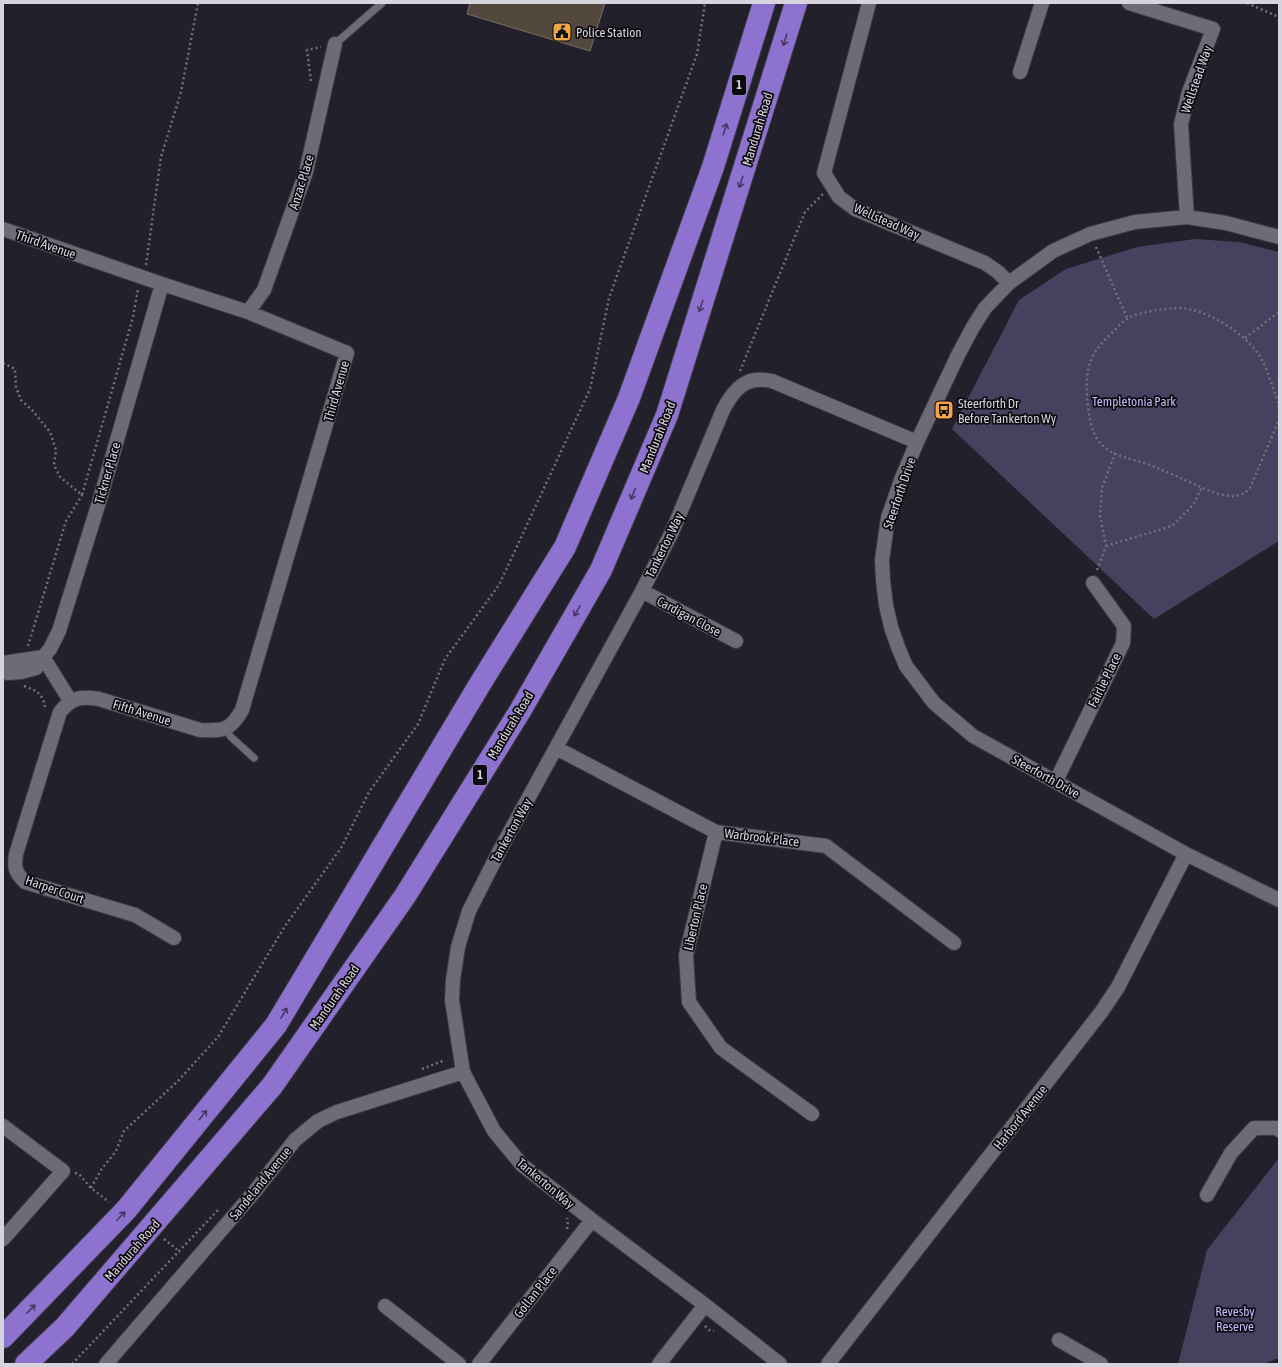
<svg xmlns="http://www.w3.org/2000/svg" width="1282" height="1367" font-family="'Asap Condensed',sans-serif">
	<style>
		.green { fill: #48405f }
		.building { fill: #52483e; stroke: #786d62 }
		.lines { fill: none; stroke-linecap: round; stroke-linejoin: round }
		.lane-casing { stroke: #3c3a43; stroke-width: 9 }
		.street-casing { stroke: #3c3a43; stroke-width: 16 }
		.highway-casing { stroke: #3c3a43; stroke-width: 24 }
		.path { stroke: #727079; stroke-width: 2.5; stroke-dasharray: 2 3; stroke-linecap: butt }
		.lane { stroke: #6d6b78; stroke-width: 7 }
		.street { stroke: #6d6b78; stroke-width: 14 }
		.highway { stroke: #8d73cf; stroke-width: 22 }
		.oneway { stroke: #463965 }
		.labels { text-anchor: middle; stroke-width: 3.5; stroke-linejoin: round; paint-order: stroke }
		.shield { fill: #0b0a0f; stroke: #99979e; stroke-width: 1 }
		.shield-label { font-size: 12px; font-weight: bold; fill: #d6d4dc }
		.poi-label { font-size: 13px; fill: #d6d4dc; stroke: #0b0a0f; text-anchor: start }
		.street-label { font-size: 13px; fill: #d6d4dc; stroke: #0b0a0f }
		.park-label { font-size: 13px; fill: #c7b7fa; stroke: #0b0a0f }
	</style>
	<rect width="100%" height="100%" fill="#22202b"/>
	<path class="green" d="M1195 239 1239 242 1279 252V541L1154 619 952 429 1019 300 1066 269 1137 247Z
		M1279 1158V1358L1264 1364H1178L1207 1250Z"/>
	<path class="building" d="M470 3H605L590 51 467 14Z"/>
	<g class="lines">
		<g class="lane-casing">
			<path id="lane" d="M335 44 382 3
				M226 729 231 737 254 758"/>
		</g>
		<g class="street-casing">
			<path id="street" d="M869 3 824 173 839 197 855 209 985 263 998 272 1009 283
				M1129 3 1213 29 1189 92 1181 124 1187 217
				M1020 72 1042 3
				M3 229 162 284 248 312 347 353 242 710C230 731 223 731 200 730L99 699C82 696 72 697 60 712L16 854C14 868 15 872 25 882L135 915 174 938
				M1279 237 1226 223 1187 217 1135 222 1090 234 1053 251 1009 283 985 308 973 327 958 355 917 442 901 480 888 518 882 560 883 580 886 605 891 627 898 647 906 666 934 703 973 736 1186 854 1279 900
				M248 312 264 290 306 172 335 44
				M642 591 736 641
				M43 657 71 702
				M3 663 43 657
				M3 671 8 673 21 672 36 668 43 657 50 649 59 631 100 499 162 284
				M556 748 716 832 826 846 954 943
				M1056 781 1123 643 1124 626 1093 583
				M716 832 686 955 689 1002 721 1048 812 1114
				M3 1126 63 1171 3 1239
				M1207 1195 1231 1153 1254 1128H1277L1279 1130
				M385 1306 459 1364
				M1059 1340 1101 1364
				M106 1364 255 1191 295 1140 318 1121 337 1112 463 1072
				M479 1364 592 1220
				M659 1364 705 1305
				M780 1364 705 1305 592 1220 522 1165 494 1131 463 1072 452 1000 453 980 458 947 469 911 501 848 642 591 672 532 723 410C734 389 746 375 772 381L917 442
				M828 1364 1102 1011 1118 987 1186 854"/>
		</g>
		<g class="highway-casing">
			<path id="highway" d="M3 1337 126 1210 276 1025 480 684 565 547 629 398 713 167 764 3
				M26 1364 65 1327 272 1086 405 896 520 711 601 570 667 415 796 3"/>
		</g>
		<path class="path" d="M1247 3 1279 17
			M311 81 307 50 321 47
			M1096 247 1127 318
			M146 265 161 157 181 92 198 3
			M1245 338 1279 312
			M3 363 15 369 16 387 21 400 32 410 50 432 56 450 54 465 60 477 82 495 133 317 138 289
			M740 371 805 212 823 194
			M1279 408C1278 400 1275 393 1272 385 1268 375 1265 364 1259 355 1245 334 1213 314 1189 309 1178 307 1167 309 1156 310 1148 312 1133 314 1127 319 1122 322 1118 327 1114 331 1090 353 1085 366 1087 398 1089 413 1090 432 1101 444 1112 456 1129 458 1144 463 1158 468 1171 474 1183 479 1202 487 1234 507 1250 488L1279 420
			M1106 546 1172 526 1193 505 1202 487
			M1097 570 1106 546 1100 516 1102 488 1115 453
			M28 646 66 521 82 495H83
			M24 686C37 691 44 694 45 709
			M422 1069 445 1060
			M75 1173 79 1174 91 1188 109 1202
			M91 1188 101 1170 116 1151 124 1131 178 1081 218 1037 285 926 341 848 369 792 418 724 445 659 499 585 590 389 609 298 697 54 705 3
			M567 1229 568 1221 567 1218
			M164 1239 179 1251
			M705 1326 709 1330 714 1331
			M72 1364 219 1209"/>
		<use href="#lane" class="lane"/>
		<use href="#street" class="street"/>
		<use href="#highway" class="highway"/>
	</g>
	<defs><path id="oneway-shaft" d="M-6 0H5M1.5-3L5.5 0L1.5 3" fill="none" stroke-width="1.6" stroke-linecap="round" stroke-linejoin="round"/></defs>
	<g class="oneway">
		<use href="#oneway-shaft" transform="translate(785 40) rotate(107)"/>
		<use href="#oneway-shaft" transform="translate(725 129) rotate(-73)"/>
		<use href="#oneway-shaft" transform="translate(741 182) rotate(108)"/>
		<use href="#oneway-shaft" transform="translate(701 306) rotate(108)"/>
		<use href="#oneway-shaft" transform="translate(633 494) rotate(113)"/>
		<use href="#oneway-shaft" transform="translate(577 611) rotate(120)"/>
		<use href="#oneway-shaft" transform="translate(284 1013) rotate(-59)"/>
		<use href="#oneway-shaft" transform="translate(203 1115) rotate(-51)"/>
		<use href="#oneway-shaft" transform="translate(121 1216) rotate(-46)"/>
		<use href="#oneway-shaft" transform="translate(31 1309) rotate(-45)"/>
	</g>
	<defs>
		<g id="civic-square" transform="scale(1)"><rect x="-9" y="-9" width="18" height="18" rx="4" fill="#f3a443" stroke="#0b0a0f"/><path d="M-.6-6.5H3V-4.5H.6V-3L4-1V1h2V6H-6V1h2V-1L-.6-3ZM-1.2 2.5V6h2.4V2.5Z" fill="#111"/></g>
		<g id="bus-square" transform="scale(1)"><rect x="-9" y="-9" width="18" height="18" rx="4" fill="#f3a443" stroke="#0b0a0f"/><path d="M-5-6H5V4H4V6H2V4H-2V6H-4V4H-5ZM-3.5-4V0h7V-4ZM-3.5 1.2v1.5H-2V1.2ZM2 1.2v1.5H3.5V1.2Z" fill="#111"/></g>
	</defs>
	<g fill-rule="evenodd">
		<use href="#civic-square" x="562" y="32"/>
		<use href="#bus-square" x="944" y="410"/>
	</g>
	<g class="labels">
		<g class="shield">
			<rect x="732" y="75" width="14" height="20" rx="3"/>
			<rect x="473" y="765" width="14" height="20" rx="3"/>
		</g>
		<g class="shield-label">
			<text x="739" y="89">1</text>
			<text x="480" y="779">1</text>
		</g>
		<g class="poi-label">
			<text x="576" y="37">Police Station</text>
			<text x="958" y="408">Steerforth Dr<tspan x="958" dy="15">Before Tankerton Wy</tspan></text>
		</g>
		<g class="street-label">
			<text transform="translate(1196 79) rotate(-71)" y="5">Wellstead Way</text>
			<text transform="translate(757 129) rotate(-73)" y="5">Mandurah Road</text>
			<text transform="translate(301 182) rotate(-73)" y="5">Anzac Place</text>
			<text transform="translate(887 221) rotate(24)" y="5">Wellstead Way</text>
			<text transform="translate(46 244) rotate(19)" y="5">Third Avenue</text>
			<text transform="translate(336 391) rotate(-74)" y="5">Third Avenue</text>
			<text transform="translate(657 437) rotate(-68)" y="5">Mandurah Road</text>
			<text transform="translate(107 473) rotate(-74)" y="5">Tickner Place</text>
			<text transform="translate(899 493) rotate(-71)" y="5">Steerforth Drive</text>
			<text transform="translate(664 545) rotate(-64)" y="5">Tankerton Way</text>
			<text transform="translate(689 616) rotate(28)" y="5">Cardigan Close</text>
			<text transform="translate(1104 680) rotate(-64)" y="5">Fairlie Place</text>
			<text transform="translate(142 712) rotate(17)" y="5">Fifth Avenue</text>
			<text transform="translate(510 725) rotate(-59)" y="5">Mandurah Road</text>
			<text transform="translate(1046 776) rotate(29)" y="5">Steerforth Drive</text>
			<text transform="translate(511 830) rotate(-61)" y="5">Tankerton Way</text>
			<text transform="translate(762 837) rotate(7)" y="5">Warbrook Place</text>
			<text transform="translate(55 889) rotate(19)" y="5">Harper Court</text>
			<text transform="translate(695 917) rotate(-77)" y="5">Liberton Place</text>
			<text transform="translate(334 997) rotate(-55)" y="5">Mandurah Road</text>
			<text transform="translate(1020 1117) rotate(-52)" y="5">Harbord Avenue</text>
			<text transform="translate(260 1183) rotate(-51)" y="5">Sandeland Avenue</text>
			<text transform="translate(546 1183) rotate(40)" y="5">Tankerton Way</text>
			<text transform="translate(132 1250) rotate(-49)" y="5">Mandurah Road</text>
			<text transform="translate(535 1292) rotate(-52)" y="5">Gollan Place</text>
		</g>
		<g class="park-label">
			<text x="1134" y="406">Templetonia Park</text>
			<text x="1235" y="1316">Revesby<tspan x="1235" dy="15">Reserve</tspan></text>
		</g>
	</g>
	<rect width="1282" height="1367" fill="none" stroke="#d6d4dc" stroke-width="8"/>
</svg>
